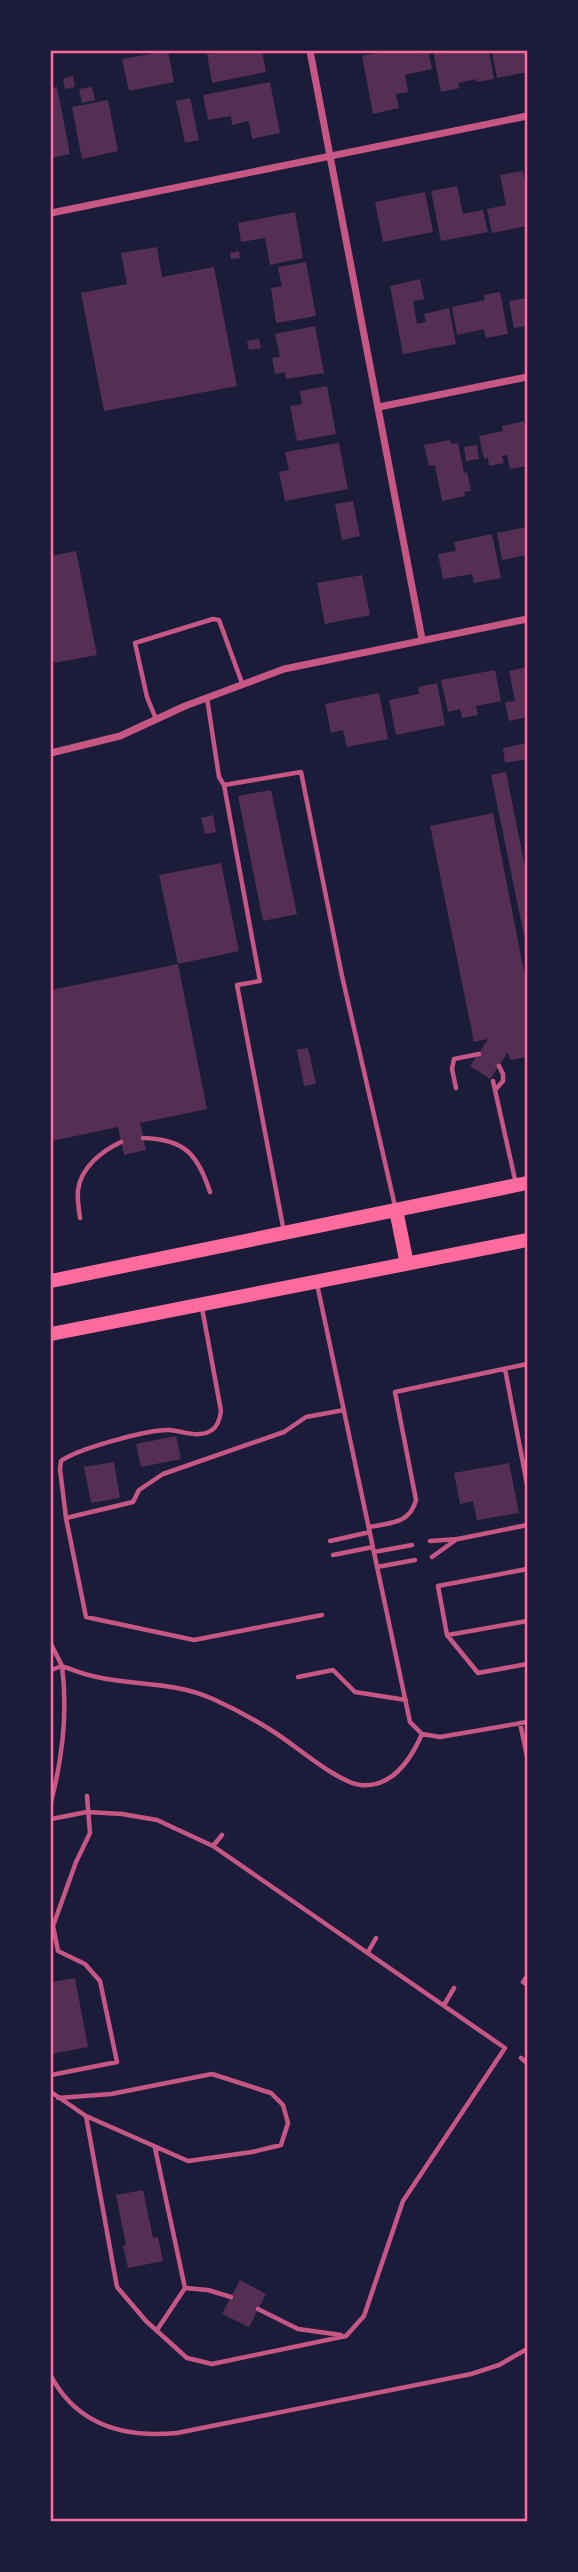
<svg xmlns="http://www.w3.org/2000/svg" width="578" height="2572" font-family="'Roboto Condensed',sans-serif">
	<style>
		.building { fill: #542f53 }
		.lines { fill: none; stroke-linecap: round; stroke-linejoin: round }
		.service { stroke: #c65784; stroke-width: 4.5 }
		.minor { stroke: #c65784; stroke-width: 7 }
		.primary { stroke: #ff6b9d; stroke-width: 14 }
		.neatline { fill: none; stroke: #ff6b9d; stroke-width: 2.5 }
	</style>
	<rect width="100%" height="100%" fill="#1b1b3a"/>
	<path class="building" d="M168 51 174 82 129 91 122 59Z
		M215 51H262L266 72 212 83 207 54 216 53Z
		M390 51H428L432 69 405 75 408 92 396 94 399 108 373 114 362 56Z
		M433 51H489L494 79 476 82V79L458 83 460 88 441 92Z
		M492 51H527V72L497 78Z
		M73 76 75 87 65 89 63 79Z
		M270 82 280 133 252 139 249 121 232 125 231 116 208 120 203 95Z
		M57 87 70 154 51 158V88Z
		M92 87 95 100 82 103 79 89Z
		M190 98 199 140 185 143 176 101Z
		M108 100 118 151 82 159 72 107Z
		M523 171 527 193V226L492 233 487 209 506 205 500 175Z
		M457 186 463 214 483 210 488 232 441 241 431 191Z
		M425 192 433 232 383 242 375 202Z
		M295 212 303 258 270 265 265 238 241 242 238 223Z
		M157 247 162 277 214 267 237 386 104 411 81 293 127 284 121 253Z
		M239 251 240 258 231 259 230 253Z
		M306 262 316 316 276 323 271 288 282 286 278 267Z
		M420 279 424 299 413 301 417 324 426 322 424 314 449 308 456 344 403 354 390 286Z
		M500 292 508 334 486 338 484 329 457 335 452 307 485 300 484 295Z
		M527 298V326L514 328 509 301Z
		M315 326 324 373 286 379 285 372 275 374 272 358 280 357 275 334Z
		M259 339 261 348 249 350 247 341Z
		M327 386 336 434 297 441 290 406 302 404 300 391Z
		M524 421 527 435V466L510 469 507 455 502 456 504 463 489 466 488 458 484 459 479 436 503 431 502 426Z
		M450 440 451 444 458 443 464 473 467 472 471 491 464 492 465 496 442 501 435 465 429 466 424 445Z
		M339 443 348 489 285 501 279 472 289 470 285 452Z
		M477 445 479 459 466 461 464 447Z
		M353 501 360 536 342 540 335 504Z
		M527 527V555L502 560 497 533Z
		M492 534 501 578 474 583 472 574 443 579 438 554 456 551 454 542Z
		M76 551 97 655 54 663 51 645V556Z
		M362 575 370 615 325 624 317 583Z
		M527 667V717L509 721 505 702 515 701 509 671Z
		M495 670 501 701 476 706 478 715 462 718 460 709 448 712 441 680Z
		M437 683 445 725 396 735 389 700 419 694 418 687Z
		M379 693 388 739 347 747 343 730 331 733 325 704Z
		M527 743V759L505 763 503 748Z
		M506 772 527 877V950L491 775Z
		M271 790 297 914 263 921 238 796Z
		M493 813 527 987V1057L510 1060 508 1052 490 1079 470 1066 488 1039 474 1042 430 826Z
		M213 815 216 832 205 834 201 818Z
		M221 863 239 951 178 964 159 875Z
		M178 964 207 1109 140 1123 146 1150 124 1155 118 1127 52 1141 51 990Z
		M308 1048 316 1084 304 1086 297 1050Z
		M176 1436 181 1459 141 1467 136 1444Z
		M114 1462 120 1498 91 1503 84 1467Z
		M509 1463 519 1513 477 1520 473 1501 460 1504 454 1473Z
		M75 1978 88 2047 51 2054V1982Z
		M143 2190 153 2238 158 2237 163 2261 128 2268 123 2245H126L116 2195Z
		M240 2280 266 2294 249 2327 222 2314Z"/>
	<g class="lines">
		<path class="service" d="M207 698 219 777 224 785
			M156 719 147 697 135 643 213 619 219 620 242 683
			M493 1081 516 1184
			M456 1088 452 1069 454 1059 479 1054
			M495 1090 503 1081V1074L499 1066
			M143 1138C185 1139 198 1155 210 1192
			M80 1218C79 1209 77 1199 78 1190 81 1167 102 1151 121 1142
			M284 1232 237 985 260 981 224 785 301 772 342 976 395 1206
			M317 1284 410 1722 422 1734
			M202 1308 221 1411C220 1418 218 1426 212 1430 198 1439 184 1431 169 1430 149 1429 77 1449 61 1461L60 1469 66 1518 86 1617 194 1640 322 1615
			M505 1369 527 1484
			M66 1518 133 1502 139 1490 163 1474 284 1432 306 1417 344 1410
			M369 1527C390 1523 410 1524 416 1500L395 1392 527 1364
			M330 1541 370 1532
			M430 1541 458 1539 527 1525
			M374 1552 412 1545
			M333 1555 373 1547
			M432 1557 457 1539
			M377 1567 415 1560
			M527 1569 438 1586 447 1635 478 1673 527 1664
			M448 1635 527 1621
			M51 1644 62 1666C73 1670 85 1675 97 1677 137 1686 172 1681 213 1699 233 1708 255 1720 274 1732 295 1745 338 1783 361 1785 393 1788 411 1759 422 1734
			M51 1670 62 1666C68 1713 63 1756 51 1802
			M298 1677 333 1670 355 1692 406 1700
			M520 1723 527 1756
			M422 1734 440 1737 527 1722
			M51 1819 87 1812 122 1814 157 1820 213 1846 505 2048 403 2201 364 2316 346 2336 212 2364 187 2358 146 2321 117 2287 86 2116
			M213 1846 222 1835
			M368 1952 376 1938
			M527 1976 523 1982 527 1985
			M444 2005 454 1988
			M521 2058 527 2063
			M51 2075 117 2062 100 1981 85 1964 58 1951 53 1926 76 1862 90 1833 87 1796
			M51 2092 86 2116 188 2161 252 2152 281 2145 288 2123 283 2105 271 2093 212 2074 111 2094 58 2098
			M155 2148 185 2288 208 2290 231 2297
			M258 2309 298 2329 341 2335
			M157 2330 185 2288
			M51 2376C77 2425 125 2438 177 2433L471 2374 499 2365 527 2349"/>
		<path class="minor" d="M310 51 422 639
			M51 213 527 116
			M379 407 527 377
			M51 753 120 736 185 706 284 669 527 619"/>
		<path class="primary" d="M396 1210 407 1264
			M51 1281 527 1183
			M51 1334 527 1240"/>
	</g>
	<rect width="578" height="2572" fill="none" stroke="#1b1b3a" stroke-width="105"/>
	<rect x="52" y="52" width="474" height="2468" class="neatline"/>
</svg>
